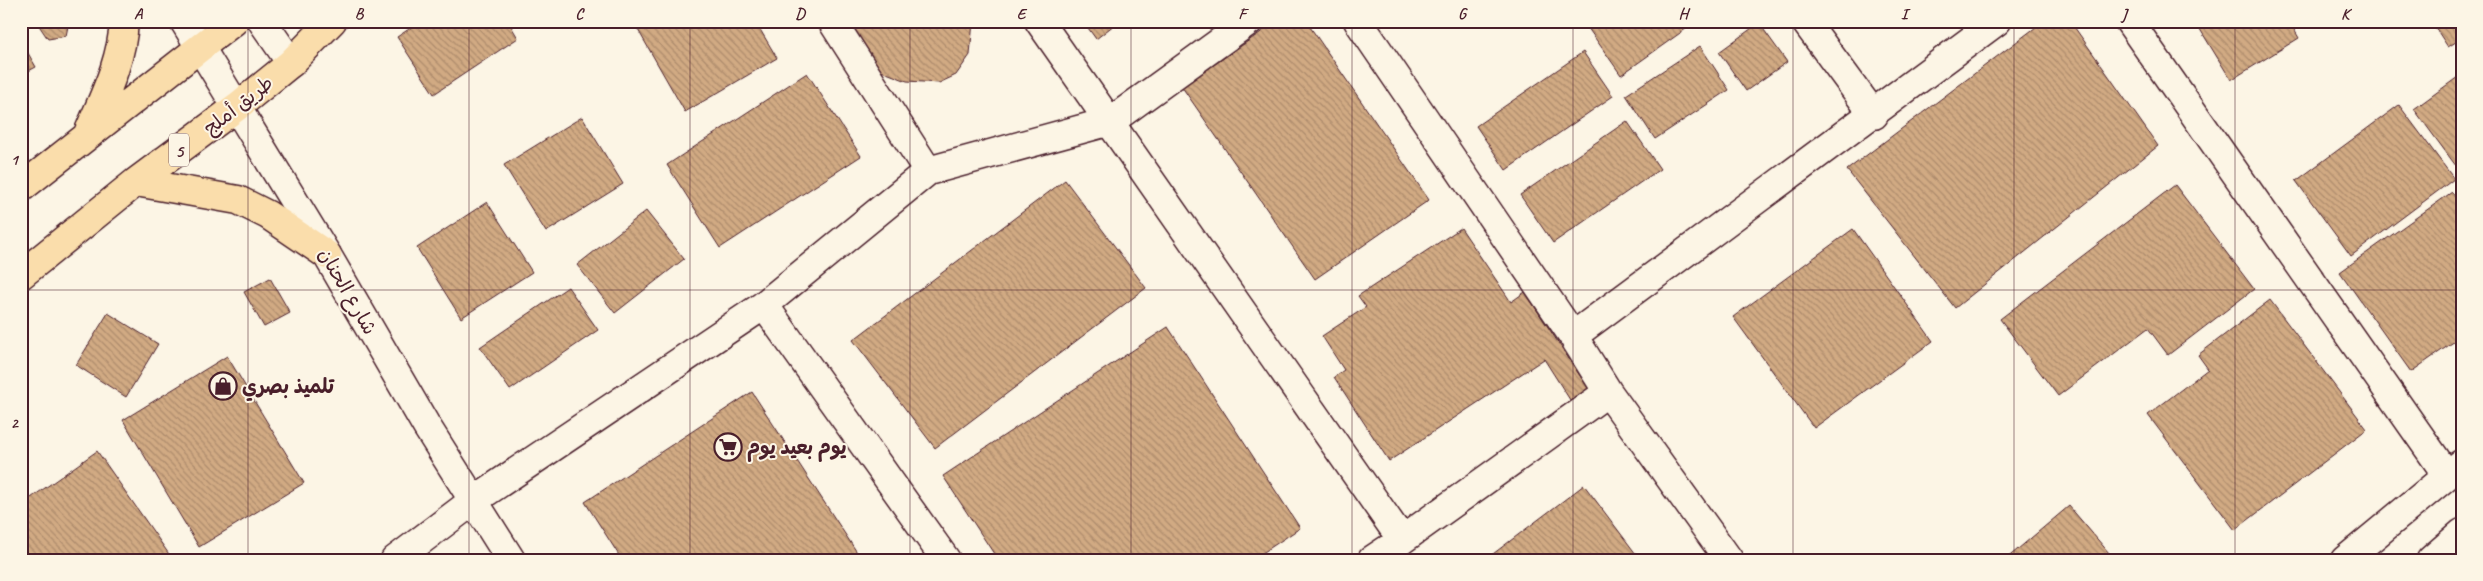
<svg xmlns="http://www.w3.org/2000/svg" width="2483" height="581" font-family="Caveat,'Playpen Sans Arabic',sans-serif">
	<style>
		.building { fill: url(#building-back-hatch); stroke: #4a1f2b }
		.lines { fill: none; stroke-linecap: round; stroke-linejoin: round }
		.street-casing { stroke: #4a1f2b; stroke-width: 31 }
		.secondary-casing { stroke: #4a1f2b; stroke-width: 31 }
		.highway-casing { stroke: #4a1f2b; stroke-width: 31 }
		.street { stroke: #fcf5e5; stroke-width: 28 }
		.secondary { stroke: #fcf5e5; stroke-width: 28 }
		.highway { stroke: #faddab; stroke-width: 28 }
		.grid { fill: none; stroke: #4a1f2b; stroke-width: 1; stroke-opacity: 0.55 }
		.labels { text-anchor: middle; stroke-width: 4; stroke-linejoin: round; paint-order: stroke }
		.shield { fill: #fcf5e5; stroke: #7f5f63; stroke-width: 1 }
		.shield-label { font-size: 19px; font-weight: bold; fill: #4a1f2b }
		.street-label { font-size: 20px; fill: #4a1f2b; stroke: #fcf5e5 }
		.poi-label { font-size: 20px; font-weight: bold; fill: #4a1f2b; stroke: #fcf5e5; text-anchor: start }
		.neatline { fill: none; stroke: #4a1f2b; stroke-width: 2 }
		.grid-label { font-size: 16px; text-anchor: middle; font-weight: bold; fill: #4a1f2b }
	</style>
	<defs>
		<pattern id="building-back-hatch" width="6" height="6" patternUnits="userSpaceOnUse" patternTransform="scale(1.25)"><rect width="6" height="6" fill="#d1aa83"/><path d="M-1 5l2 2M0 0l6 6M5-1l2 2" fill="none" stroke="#ac8a6b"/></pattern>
	</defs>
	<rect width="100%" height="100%" fill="#fcf5e5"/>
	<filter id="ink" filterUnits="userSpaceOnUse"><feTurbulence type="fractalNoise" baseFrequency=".02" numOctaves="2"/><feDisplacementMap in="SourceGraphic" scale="10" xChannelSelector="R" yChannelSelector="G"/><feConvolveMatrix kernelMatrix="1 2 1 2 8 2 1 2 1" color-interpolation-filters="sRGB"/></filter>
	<g filter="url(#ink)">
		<path class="building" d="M36 21H69L66 36 48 39Z
			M421 21H508L518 38 434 94 397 37Z
			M633 21H755L777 58 685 112Z
			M834 21H973L970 55 956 75 939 83 907 81 871 67Z
			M1083 21H1119L1096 39Z
			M1277 21H1306L1429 200 1315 279 1182 87Z
			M1583 21H1687L1690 26 1621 75Z
			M1901 21H1918L1907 29Z
			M2044 21H2070L2158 146 1955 308 1847 170Z
			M2195 21H2289L2299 38 2231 80Z
			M2431 21H2462V38L2448 47Z
			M1759 23 1787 62 1746 91 1719 52Z
			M21 41 36 67 21 75Z
			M1700 46 1729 90 1655 139 1626 95Z
			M1583 52 1613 96 1506 170 1476 126Z
			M807 73 861 156 720 248 667 165Z
			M2462 74V174L2414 109Z
			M2399 105 2454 179 2351 256 2296 181Z
			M582 117 623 184 546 232 504 165Z
			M1627 121 1660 169 1553 243 1520 195Z
			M1065 180 1146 288 935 448 853 340Z
			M2175 185 2254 289 2168 355 2148 328 2058 396 2000 319Z
			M2452 192 2462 206V336L2411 372 2340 272Z
			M487 202 532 272 461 318 417 248Z
			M646 211 684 259 615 313 577 265Z
			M1461 228 1511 302 1525 292 1590 391 1572 403 1544 359 1389 461 1334 377 1344 370 1322 336 1366 307 1358 296Z
			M1853 229 1933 341 1814 428 1733 317Z
			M270 278 290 313 264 327 244 292Z
			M568 287 598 330 510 390 480 347Z
			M2270 300 2367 429 2235 530 2148 415 2208 369 2198 355Z
			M108 313 158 344 126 397 76 365Z
			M1168 327 1300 528 1252 560H998L943 476Z
			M227 356 304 483 199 547 123 420Z
			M752 392 862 560H622L585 502Z
			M97 451 173 560H21V505Z
			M1584 485 1636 554 1629 560H1485Z
			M2069 506 2115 560H2005Z"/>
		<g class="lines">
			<g class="street-casing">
				<path id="street" d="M832 21 928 171
					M1039 21 1402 540
					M1358 21 1573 336 1608 392 1729 560
					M1805 21 1874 115
					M2129 21 2447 475
					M764 305 946 560
					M1573 336 1997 21
					M395 560 473 501 764 305 928 171 1111 121 1249 21
					M1372 560 1402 540 1608 392
					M2345 560 2461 464
					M2431 560 2462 533"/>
			</g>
			<g class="secondary-casing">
				<path id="secondary" d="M184 21 327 255 427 427 511 560
					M262 21 291 63"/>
			</g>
			<g class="highway-casing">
				<path id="highway" d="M87 136C103 98 122 62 124 21
					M136 182 238 200 268 215 327 255
					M21 188 234 21
					M21 275 136 182 238 106 291 63 332 21"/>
			</g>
			<use href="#street" class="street"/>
			<use href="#secondary" class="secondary"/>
			<use href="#highway" class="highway"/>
		</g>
	</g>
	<path class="grid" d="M248 21V560M469 21V560M690 21V560M910 21V560M1131 21V560M1352 21V560M1573 21V560M1793 21V560M2014 21V560M2235 21V560M21 290H2462"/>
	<defs>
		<g id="shop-ring" transform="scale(1.4375)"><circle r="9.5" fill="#fcf5e5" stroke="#4a1f2b" stroke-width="1.5"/><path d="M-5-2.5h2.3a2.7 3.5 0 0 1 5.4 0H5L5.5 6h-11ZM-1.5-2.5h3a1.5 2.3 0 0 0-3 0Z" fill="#4a1f2b"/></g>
		<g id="supermarket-ring" transform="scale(1.4375)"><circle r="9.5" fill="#fcf5e5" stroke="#4a1f2b" stroke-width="1.5"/><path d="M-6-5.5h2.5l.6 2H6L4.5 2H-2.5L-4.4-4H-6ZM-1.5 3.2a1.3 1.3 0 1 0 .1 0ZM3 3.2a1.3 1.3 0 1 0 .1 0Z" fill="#4a1f2b"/></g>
	</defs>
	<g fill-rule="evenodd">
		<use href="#shop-ring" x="223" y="386"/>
		<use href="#supermarket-ring" x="728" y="447"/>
	</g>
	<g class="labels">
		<rect class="shield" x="169" y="133.5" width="20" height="33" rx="4"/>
		<g class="shield-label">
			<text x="179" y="157">5</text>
		</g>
		<g class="street-label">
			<text transform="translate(238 105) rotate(-38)" y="7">طريق أملج</text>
			<text transform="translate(348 291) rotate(60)" y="7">شارع الحنان</text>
		</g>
		<g class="poi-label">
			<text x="242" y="393">تلميذ بصري</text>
			<text x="747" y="454">يوم بعيد يوم</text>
		</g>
	</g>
	<rect width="2483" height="581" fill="none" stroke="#fcf5e5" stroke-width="55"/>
	<rect x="28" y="28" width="2428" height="526" class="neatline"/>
	<g class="grid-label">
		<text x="138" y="19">A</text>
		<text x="359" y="19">B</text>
		<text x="579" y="19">C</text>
		<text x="800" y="19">D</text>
		<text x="1021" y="19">E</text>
		<text x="1242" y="19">F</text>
		<text x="1462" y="19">G</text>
		<text x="1683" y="19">H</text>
		<text x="1904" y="19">I</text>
		<text x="2124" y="19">J</text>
		<text x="2345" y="19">K</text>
		<text x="14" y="165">1</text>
		<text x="14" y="428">2</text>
	</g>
</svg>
